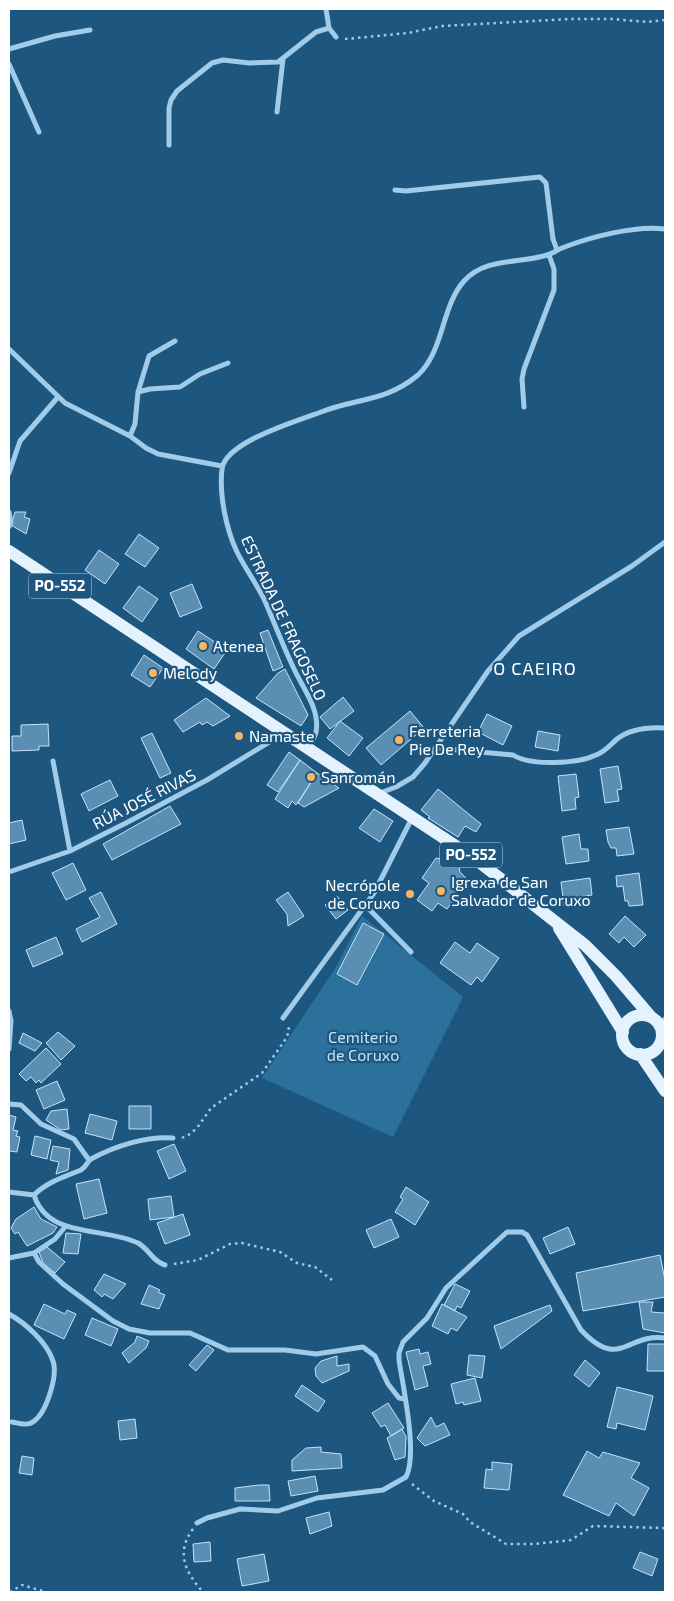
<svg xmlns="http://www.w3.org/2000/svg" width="674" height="1601" font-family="'Exo 2',sans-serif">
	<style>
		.green { fill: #2c709c }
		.building { fill: #5a8fb3; stroke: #c5e3f7 }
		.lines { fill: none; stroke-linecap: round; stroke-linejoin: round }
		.path { stroke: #a1cce9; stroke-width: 2.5; stroke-dasharray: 2.5 4; stroke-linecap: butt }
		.street { stroke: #a1cce9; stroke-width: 5 }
		.primary { stroke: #e4f2fe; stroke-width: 12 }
		.poi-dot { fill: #f9b55f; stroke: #1d5780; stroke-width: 2 }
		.labels { text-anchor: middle; stroke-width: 4.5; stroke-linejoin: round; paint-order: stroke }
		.shield { fill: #1d5780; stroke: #bbcdd9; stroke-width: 1 }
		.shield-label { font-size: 15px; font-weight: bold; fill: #fff }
		.street-label { font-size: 16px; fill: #fff; stroke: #1d5780 }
		.poi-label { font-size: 16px; fill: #fff; stroke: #1d5780; text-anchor: start }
		.park-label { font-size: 16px; fill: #c5e3f7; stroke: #1d5780 }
		.neighbourhood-label { font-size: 18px; letter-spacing: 1px; fill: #fff; stroke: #1d5780 }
	</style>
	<rect width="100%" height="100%" fill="#1d5780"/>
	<path class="green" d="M362 916 463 997 393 1137 262 1078 336 967Z"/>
	<path class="building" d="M15 512H26L24 517 30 519 26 534 11 525Z
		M139 534 159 548 145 567 125 554Z
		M99 550 119 564 105 584 85 570Z
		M192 584 202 608 180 617 170 593Z
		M139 586 158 599 142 622 123 608Z
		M268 630 283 667 273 671 260 633Z
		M198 631 227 650 214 669 186 649Z
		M144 655 163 668 150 687 131 675Z
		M285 669 308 715 301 726 256 698 278 673Z
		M343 697 354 711 330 729 320 717Z
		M206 698 230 716 213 726 207 722 202 725 200 722 183 732 174 720Z
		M410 711 424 728 381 765 366 748Z
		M487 714 512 726 503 745 478 732Z
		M340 721 363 738 349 756 327 738Z
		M48 724 49 746H39V750L12 751V736H21V725Z
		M538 731 560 735 558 751 535 747Z
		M152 733 171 773 160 778 141 738Z
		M289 752 300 760 278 792 267 785Z
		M300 760 317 773 296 805 292 801 288 808 275 799Z
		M618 766 622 789 617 790 619 801 605 803 600 769Z
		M317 773 339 788 304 807 298 803Z
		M576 774 579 797 575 798 576 809 562 811 558 776Z
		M110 780 118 796 89 811 81 794Z
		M438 789 481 824 476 832 465 826 458 837 428 818 430 817 421 810Z
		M170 806 181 824 112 860 103 844Z
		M374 809 393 821 380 842 359 828Z
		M22 820 26 840 9 844V823Z
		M629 827 634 854 617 856 616 848H611L608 842 606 830Z
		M579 834 581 849H588L589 861 566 864 562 837Z
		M436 858 458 861 460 872 468 880 447 909 438 903 432 911 417 900 429 883 422 878Z
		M73 863 86 890 66 900 52 873Z
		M639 873 643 905 629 906 628 901H625L623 886 617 887 616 876Z
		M590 878 592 895 579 897 580 904 564 906 561 882Z
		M101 892 117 924 82 942 76 929 100 917 89 898Z
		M288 892 304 916 288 926 287 914 276 900Z
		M337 896 348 910 336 919 325 905Z
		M625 916 646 935 634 947 624 937 619 943 609 934Z
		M363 923 384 934 357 985 337 974Z
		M56 937 63 954 33 967 26 950Z
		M455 942 470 953 477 943 499 958 482 982 477 977 471 985 440 963Z
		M58 1032 75 1046 61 1060 46 1043Z
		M23 1033 42 1043 35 1051 19 1043Z
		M46 1048 61 1064 41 1083 39 1080 36 1083 31 1077 26 1081 19 1074Z
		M57 1081 65 1100 44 1109 36 1090Z
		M129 1106H151V1129H129Z
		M67 1109 69 1129 61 1130 46 1120 51 1111Z
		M90 1114 117 1121 112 1140 85 1133Z
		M9 1115 16 1117 13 1130 18 1131 16 1136 20 1137 17 1152 9 1151Z
		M35 1136 51 1140 47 1159 31 1155Z
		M174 1144 186 1171 169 1179 157 1151Z
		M53 1146 70 1149 68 1170 56 1174 59 1162 50 1160Z
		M99 1179 107 1213 84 1219 76 1184Z
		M406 1187 429 1202 415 1225 395 1212 403 1199 400 1197Z
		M171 1196 174 1217 150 1220 148 1199Z
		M34 1207 41 1219 57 1227 53 1233 27 1246 18 1232 15 1234 11 1228 16 1219Z
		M183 1214 190 1235 165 1244 157 1223Z
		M391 1219 399 1237 374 1248 366 1230Z
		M568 1227 575 1244 550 1254 543 1238Z
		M66 1233 81 1234 78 1254 63 1253Z
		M47 1247 65 1262 55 1273 43 1263 39 1252Z
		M660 1255 665 1280V1297L583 1311 576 1273Z
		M104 1274 126 1284 113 1299 104 1294 102 1297 94 1290Z
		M455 1284 470 1291 461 1308 457 1306 455 1311 444 1305Z
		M149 1285 160 1290 158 1292 165 1295 159 1309 141 1304Z
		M639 1302H653L651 1312 665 1313V1333L643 1329Z
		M44 1304 65 1314 67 1310 76 1314 64 1339 34 1325Z
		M442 1304 467 1317 457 1331 451 1328 448 1334 432 1326Z
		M550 1305 552 1311 501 1349 494 1326Z
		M92 1318 118 1329 111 1346 85 1335Z
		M137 1336 149 1341 146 1348 129 1363 122 1353 135 1342Z
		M648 1344H665V1371H647Z
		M207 1345 214 1350 196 1371 189 1365Z
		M419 1349 420 1354 428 1352 431 1364 423 1366 428 1386 415 1390 406 1352Z
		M469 1355 485 1356 482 1378 467 1375Z
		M337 1356V1366L349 1364V1371L322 1383 316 1376 315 1368 321 1361Z
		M585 1360 600 1373 589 1387 574 1375Z
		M475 1378 481 1401 464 1405 463 1402 456 1404 451 1384Z
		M302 1385 325 1401 318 1412 295 1396Z
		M617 1387 653 1396 645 1430 617 1423 616 1429 607 1427Z
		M388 1403 404 1428 391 1436 385 1425 381 1427 372 1413Z
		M431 1417 436 1427 444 1423 450 1435 425 1446 417 1438Z
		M135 1419 137 1438 120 1440 118 1421Z
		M402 1429 406 1437 405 1457 395 1460 387 1438Z
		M321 1447V1452L341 1454 342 1468 292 1471V1460L306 1448Z
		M587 1451 599 1458 603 1452 640 1463 631 1478 649 1488 634 1516 616 1503 609 1516 563 1495Z
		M22 1456 34 1458 32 1475 19 1473Z
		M492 1462 512 1464 509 1490 484 1488 486 1469 492 1470Z
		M315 1476 318 1491 291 1496 288 1481Z
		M259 1485H269L270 1501H235V1488Z
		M329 1512 332 1526 310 1534 306 1518Z
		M210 1542 211 1561 194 1562 193 1544Z
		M640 1552 658 1559 652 1576 633 1568Z
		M264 1554 269 1581 242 1586 237 1559Z"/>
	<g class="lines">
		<path class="path" d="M345 39 408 33 442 26 570 19H612L648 22 665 20
			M182 1138 190 1134 197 1128 211 1108 262 1073 287 1037 289 1029 286 1025
			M174 1264 198 1260 230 1244 242 1243 280 1252 297 1263 315 1267 332 1280
			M412 1484 434 1501 463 1514 470 1522 506 1544H535L571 1540 593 1526 665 1528
			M193 1529C175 1553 186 1573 203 1592
			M10 1592 22 1585 46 1592"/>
		<path class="street" d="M326 9 329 28 336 37
			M9 49 55 36 90 30
			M9 64 39 132
			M277 112 283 59
			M169 145V108L171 100 177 91 212 63 223 60 249 63 278 62 316 32 329 28
			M395 190 406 191 540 177 546 183 553 239 557 250
			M9 349 65 403 130 436 146 448 158 454 222 466
			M138 392 150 389 180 387 200 374 228 363
			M524 407 522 379 524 369 554 290V269L549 255
			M130 436 135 424 138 392 149 356 175 341
			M9 473 20 441 58 397
			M9 512 11 523 9 527
			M308 747C311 743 315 737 316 732 320 711 305 691 296 673 284 649 275 624 264 599 256 583 245 568 237 552 226 529 219 494 222 469 225 442 297 421 321 412 356 398 386 402 418 375 444 351 441 307 464 281 486 257 519 264 547 255 552 254 557 250 562 248 590 237 636 225 665 229
			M436 748 513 755C530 766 577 764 596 755 605 752 610 745 617 739 630 729 649 727 665 728
			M53 761 70 851
			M380 793 396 787 413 777 425 763 488 671 519 636 632 566 665 542
			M9 872 70 851 126 823 207 780 284 733
			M365 905 411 952
			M9 1011 11 1021 9 1049
			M283 1018 374 893 412 818
			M659 1024 665 1019
			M9 1104 21 1105 41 1124 74 1139 89 1160
			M9 1192 34 1195C48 1239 102 1226 138 1243 149 1249 152 1261 165 1265
			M34 1195C47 1182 64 1177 81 1170 86 1167 87 1162 91 1159 115 1146 146 1136 173 1138
			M34 1253 55 1239 65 1227
			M9 1258 34 1253 39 1262 63 1284 113 1321 129 1329 150 1333H190L228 1350H285L316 1354 363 1347 375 1356 388 1384 399 1398 405 1399
			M9 1314C25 1323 47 1342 53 1361 58 1376 46 1416 31 1423 25 1426 18 1423 12 1422
			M197 1523 207 1518 240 1509 278 1511 317 1498 383 1490 406 1477C418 1454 403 1387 399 1360V1353L403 1342 427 1318 446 1288 507 1232H522L527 1235 581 1330C620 1371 626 1333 665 1338"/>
		<path class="primary" d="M9 551 474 858 585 945 616 976 651 1017
			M559 928 623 1032
			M622 1035a20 20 0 1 1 40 0a20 20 0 1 1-40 0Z
			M640 1054 665 1091"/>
	</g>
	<g class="poi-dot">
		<circle cx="203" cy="646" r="5"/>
		<circle cx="153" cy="673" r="5"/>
		<circle cx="239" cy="736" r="5"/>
		<circle cx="399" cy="740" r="5"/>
		<circle cx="311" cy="777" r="5"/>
		<circle cx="441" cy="891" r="5"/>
		<circle cx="410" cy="894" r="5"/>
	</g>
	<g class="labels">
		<g class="shield">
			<rect x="29" y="573.5" width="62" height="25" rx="4"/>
			<rect x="440" y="842.5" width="62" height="25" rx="4"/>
		</g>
		<g class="shield-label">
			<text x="60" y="591">PO-552</text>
			<text x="471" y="860">PO-552</text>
		</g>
		<g class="street-label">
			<text transform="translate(284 618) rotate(65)" y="6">ESTRADA DE FRAGOSELO</text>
			<text transform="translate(144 799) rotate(-27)" y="6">RÚA JOSÉ RIVAS</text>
		</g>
		<g class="poi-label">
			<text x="213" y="652">Atenea</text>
			<text x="163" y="679">Melody</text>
			<text x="409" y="737">Ferreteria<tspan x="409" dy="18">Pie De Rey</tspan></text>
			<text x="249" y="742">Namaste</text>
			<text x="321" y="783">Sanromán</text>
			<text x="451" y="888">Igrexa de San<tspan x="451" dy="18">Salvador de Coruxo</tspan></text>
			<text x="400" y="891" text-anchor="end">Necrópole<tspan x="400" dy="18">de Coruxo</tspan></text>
		</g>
		<g class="park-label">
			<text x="363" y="1043">Cemiterio<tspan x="363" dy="18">de Coruxo</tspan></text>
		</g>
		<g class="neighbourhood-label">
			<text x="535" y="675">O CAEIRO</text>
		</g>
	</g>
	<rect width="674" height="1601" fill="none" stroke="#ffffff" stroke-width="20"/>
</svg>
